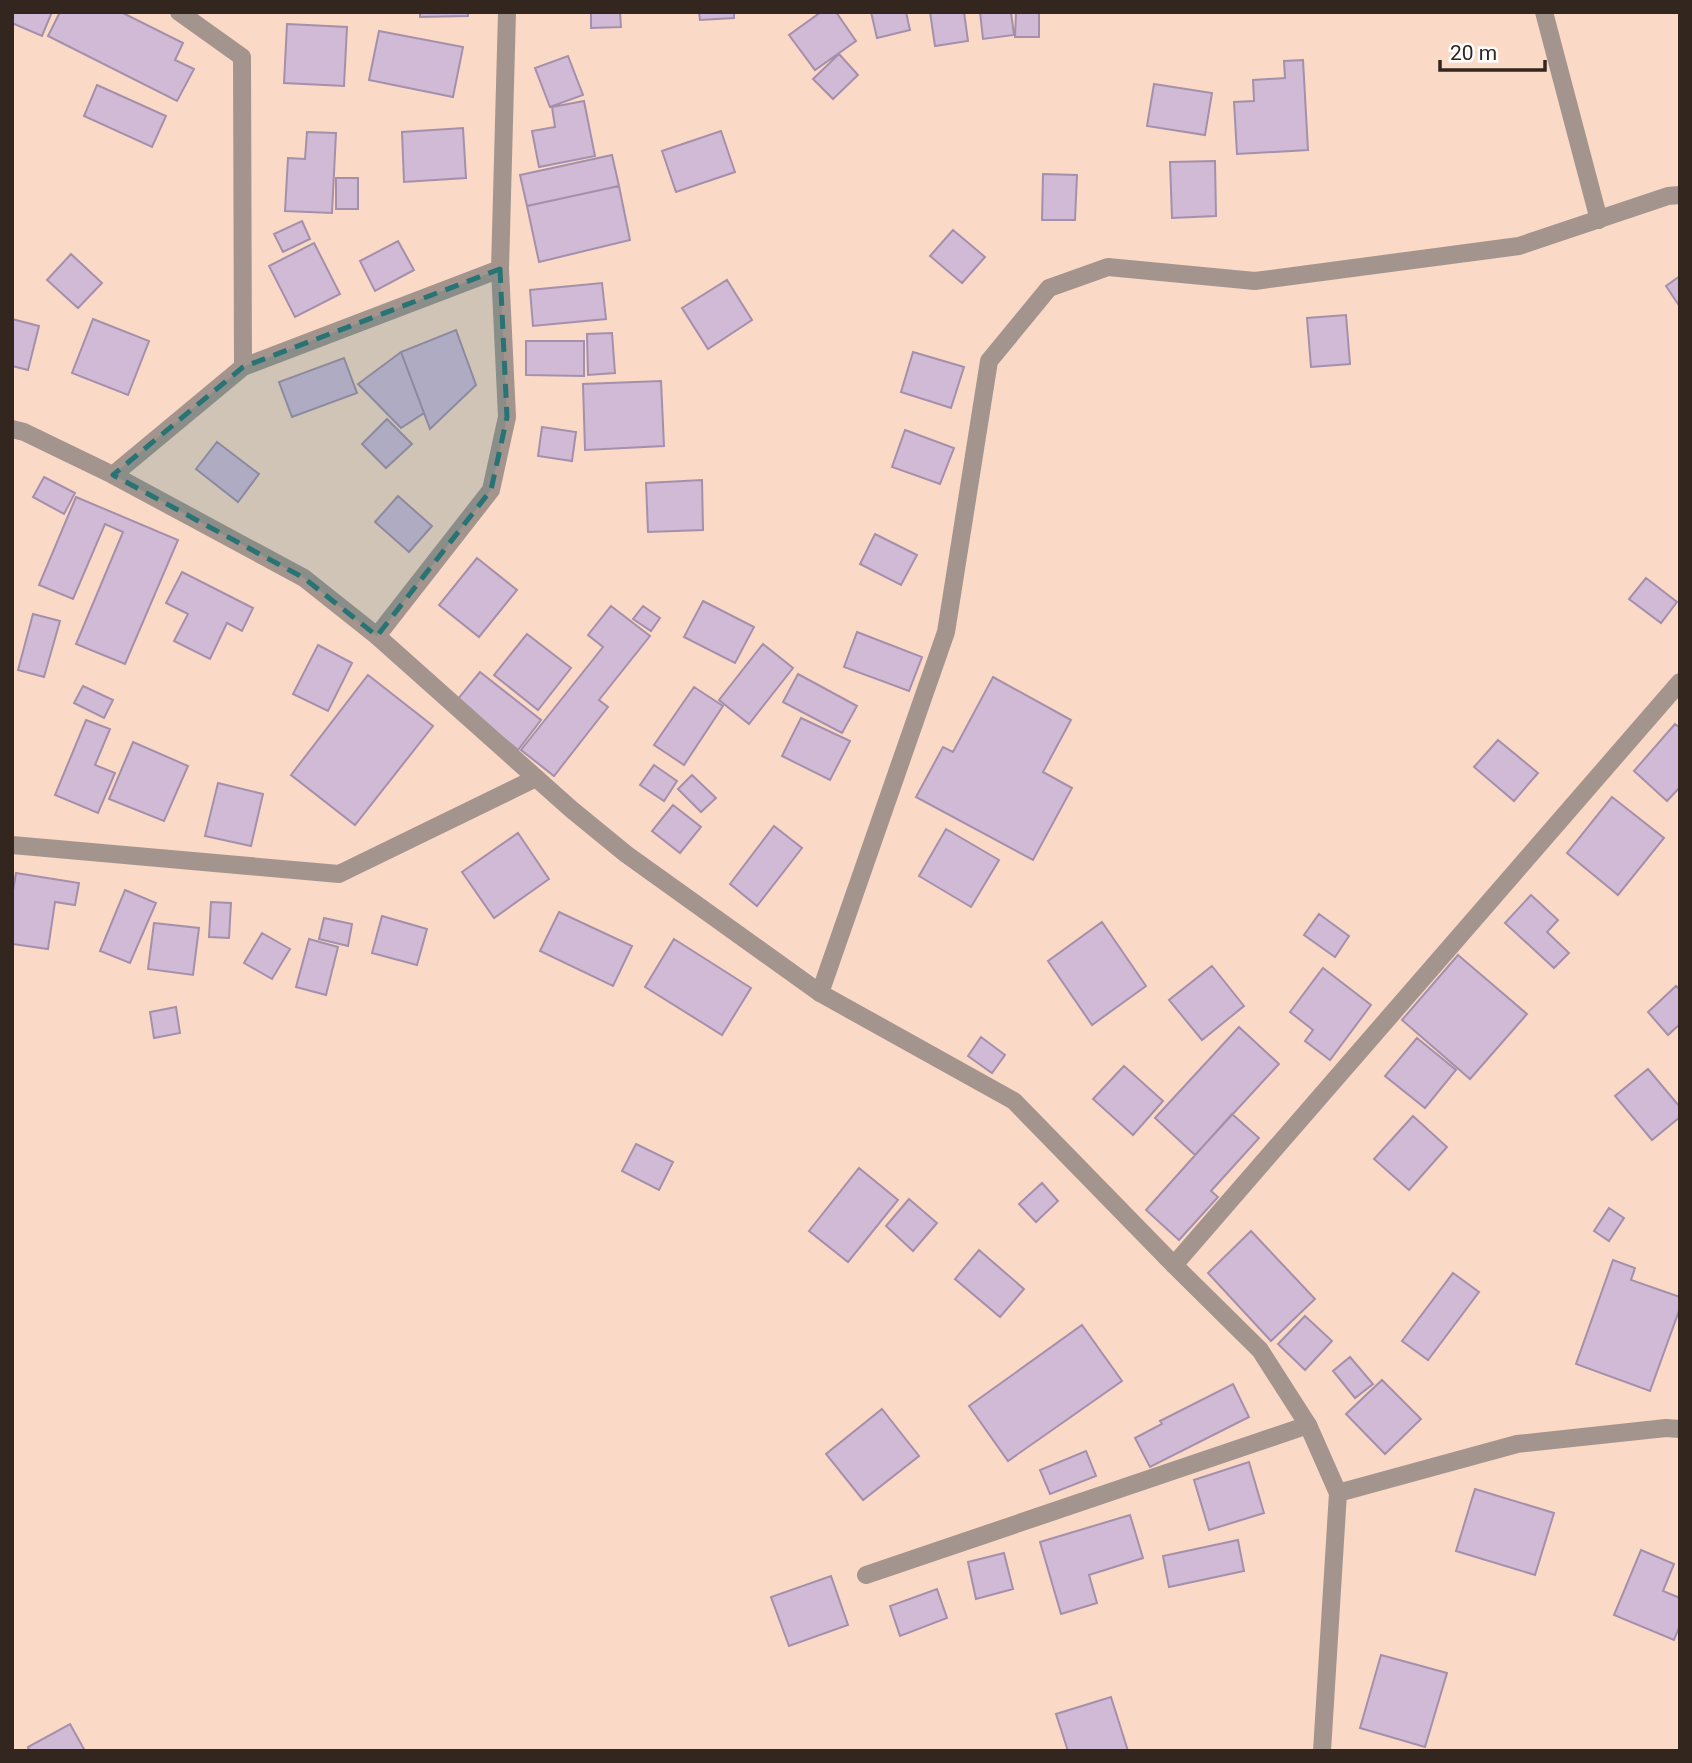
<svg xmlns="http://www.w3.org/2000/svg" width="1692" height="1763" font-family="Roboto,sans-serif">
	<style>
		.building { fill: #d0bad6; stroke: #a590ab; stroke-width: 2 }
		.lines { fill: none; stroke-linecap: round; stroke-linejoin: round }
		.minor { stroke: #a4948e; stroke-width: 18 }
		.tertiary { stroke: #a4948e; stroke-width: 18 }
		.marked { fill: #287374; fill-opacity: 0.2; stroke: #287374; stroke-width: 5; stroke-dasharray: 14 9; stroke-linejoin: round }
	</style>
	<rect width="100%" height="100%" fill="#fbd9c7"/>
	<path class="building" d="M12 12H52L42 36 12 23Z
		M60 12H121L183 43 175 60 194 69 177 101 48 36Z
		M420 12H468V16L420 17Z
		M591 12H620L621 27 591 28Z
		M699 12H734V18L700 20Z
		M821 12H836L856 41 815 70 789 35Z
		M871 12H906L910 30 877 38Z
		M930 12H964L968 41 935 46Z
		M980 12H1011L1014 35 983 39Z
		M1016 12H1039V37H1015Z
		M287 24 347 27 344 86 284 83Z
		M379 31 463 47 453 97 369 80Z
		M839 54 858 75 833 99 813 79Z
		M568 56 583 95 550 107 535 68Z
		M1303 60 1308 150 1237 154 1234 102 1254 101 1253 80 1285 78 1284 61Z
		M1154 84 1212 93 1205 135 1147 126Z
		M97 85 166 116 152 147 84 116Z
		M584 101 595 156 539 167 532 131 555 127 552 107Z
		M463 128 466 178 404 182 402 132Z
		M721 131 735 172 676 192 662 151Z
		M307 132 336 133 332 213 285 211 288 158 305 159Z
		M612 155 619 186 527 206 520 175Z
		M1215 161 1216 216 1172 218 1170 162Z
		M1043 174 1077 175 1075 220H1042Z
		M336 178H358V209H336Z
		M619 186 630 240 539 262 527 206Z
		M302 221 310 239 283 252 274 234Z
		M953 230 985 257 962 283 930 256Z
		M398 241 414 270 375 291 360 261Z
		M314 243 340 294 295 317 269 266Z
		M71 254 102 283 78 308 47 280Z
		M1680 276V307L1666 286Z
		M727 280 752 320 708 349 682 308Z
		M602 283 606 319 533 326 530 290Z
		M1346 315 1350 364 1311 367 1307 318Z
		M12 319 39 326 28 370 12 366Z
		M93 319 149 341 128 395 72 373Z
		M456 330 476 385 430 429 401 352Z
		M612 333 615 373 588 375 587 334Z
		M526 341H584V376L526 375Z
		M401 352 424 413 401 428 358 384Z
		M913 352 964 367 951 408 901 392Z
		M344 358 357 393 292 417 279 382Z
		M661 381 664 446 585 450 583 384Z
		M387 419 412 444 386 468 362 444Z
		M542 427 576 432 572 461 538 456Z
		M905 430 954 448 940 484 892 467Z
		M217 442 259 474 238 502 196 469Z
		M44 477 75 493 64 514 33 497Z
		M702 480 703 530 648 532 646 483Z
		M398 496 432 526 409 552 375 522Z
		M76 497 178 540 125 664 76 644 123 532 105 524 73 599 39 585Z
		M875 534 917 555 901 585 860 564Z
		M477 558 517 590 479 637 439 605Z
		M182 572 253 608 242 631 227 623 210 659 174 641 188 614 166 603Z
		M1646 578 1677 602 1661 623 1629 599Z
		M703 601 754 627 735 663 684 637Z
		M611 606 650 636 599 700 608 707 554 776 521 750 603 647 588 635Z
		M643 606 660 618 651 631 633 619Z
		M33 614 60 621 44 677 18 670Z
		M857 632 922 657 909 691 844 667Z
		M527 634 571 668 538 710 494 675Z
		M763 644 793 668 749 724 719 700Z
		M318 645 352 663 328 711 293 694Z
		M480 672 541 720 518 750 457 700Z
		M798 674 857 706 842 733 783 702Z
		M368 675 433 726 355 825 291 775Z
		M993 677 1071 720 1043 772 1072 788 1033 860 916 797 943 747 953 752Z
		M83 686 113 700 104 718 74 703Z
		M694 687 723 706 684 765 654 745Z
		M801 718 850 741 830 780 782 756Z
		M86 720 110 729 95 765 115 773 98 813 55 795Z
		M1675 724 1680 728V787L1667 801 1634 771Z
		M1498 740 1538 773 1514 801 1474 767Z
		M133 742 188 766 164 821 109 799Z
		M654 765 677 781 664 801 640 785Z
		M692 775 716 798 701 812 678 789Z
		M218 783 263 794 251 846 205 836Z
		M1612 797 1664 838 1618 895 1567 853Z
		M673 805 701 827 680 853 652 831Z
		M774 826 802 848 757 906 730 884Z
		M946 829 999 860 971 907 919 876Z
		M518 833 549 879 494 918 462 872Z
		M16 873 79 883 75 905 55 902 48 949 12 944V896Z
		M125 890 156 903 130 963 100 951Z
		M1531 895 1558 920 1547 932 1569 953 1554 968 1505 923Z
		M211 902 231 903 229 938 209 937Z
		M559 912 632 946 613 986 540 951Z
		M1319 914 1349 936 1335 957 1304 935Z
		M382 916 427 929 417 965 372 953Z
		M324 918 352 924 348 946 319 939Z
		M1102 922 1146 986 1092 1025 1048 961Z
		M154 923 199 928 193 975 148 969Z
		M262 933 290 949 272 979 244 963Z
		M309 939 338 947 326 995 296 987Z
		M674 939 751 988 722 1035 645 987Z
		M1458 955 1527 1014 1470 1079 1402 1020Z
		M1212 966 1244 1006 1202 1040 1169 1000Z
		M1323 968 1371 1005 1330 1060 1305 1041 1313 1030 1290 1012Z
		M1676 986 1680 990V1024L1668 1035 1648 1012Z
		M176 1007 180 1033 154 1038 150 1012Z
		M1239 1027 1279 1064 1195 1155 1155 1118Z
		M981 1037 1005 1055 992 1073 968 1056Z
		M1417 1038 1456 1070 1425 1108 1385 1076Z
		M1124 1066 1163 1101 1133 1135 1093 1099Z
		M1648 1069 1680 1107V1117L1652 1140 1615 1096Z
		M1232 1114 1259 1138 1211 1191 1218 1197 1179 1240 1146 1210Z
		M1413 1116 1447 1147 1409 1190 1374 1159Z
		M636 1144 673 1162 659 1190 622 1171Z
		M859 1168 898 1200 848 1262 809 1231Z
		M1042 1183 1058 1201 1036 1222 1019 1204Z
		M909 1199 937 1223 913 1251 886 1226Z
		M1609 1208 1624 1218 1609 1241 1594 1231Z
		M1251 1231 1315 1299 1271 1341 1208 1273Z
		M979 1250 1024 1289 1000 1317 955 1279Z
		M1613 1260 1635 1268 1631 1280 1680 1297V1308L1650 1391 1576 1364Z
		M1453 1273 1479 1292 1428 1360 1402 1341Z
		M1305 1316 1332 1341 1305 1370 1278 1344Z
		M1082 1325 1122 1381 1008 1461 969 1406Z
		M1350 1357 1373 1384 1355 1398 1333 1371Z
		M1382 1380 1421 1419 1385 1454 1346 1414Z
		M1233 1384 1249 1417 1150 1467 1135 1438 1162 1424 1160 1421Z
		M882 1409 919 1456 863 1500 826 1454Z
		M1086 1451 1096 1476 1050 1494 1040 1470Z
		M1249 1462 1264 1513 1209 1530 1194 1480Z
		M1475 1489 1554 1513 1535 1575 1456 1551Z
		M1130 1515 1143 1558 1089 1575 1097 1603 1061 1614 1040 1542Z
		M1238 1540 1244 1571 1169 1587 1163 1556Z
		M1641 1550 1674 1564 1663 1591 1680 1598V1625L1674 1640 1614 1615Z
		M1004 1553 1013 1589 976 1599 968 1562Z
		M831 1576 848 1625 789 1646 771 1597Z
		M937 1589 947 1618 900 1636 890 1606Z
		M1381 1655 1447 1673 1425 1747 1360 1728Z
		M1111 1697 1128 1751H1068L1056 1714Z
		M70 1724 85 1751H29L28 1747Z"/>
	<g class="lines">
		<path class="minor" d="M179 12 242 57 243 367
			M1544 12 1599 220
			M113 475 243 367 500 269
			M377 636 491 490 507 417 500 269 507 12
			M12 845 339 874 536 778
			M820 993 946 632 989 361 1049 288 1108 267 1255 281 1519 246 1668 196 1680 195
			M1174 1265 1680 682
			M1338 1493 1517 1444 1666 1428 1680 1429
			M866 1575 1308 1425"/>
		<path class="tertiary" d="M12 429 24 432 113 475 304 578 377 636 571 809 626 854 820 993 1014 1101 1174 1265 1260 1350 1308 1425 1338 1493 1322 1751"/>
	</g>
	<path class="marked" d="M500 269 507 417 491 490 377 636 304 578 113 475 243 367Z"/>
	<rect width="1692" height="1763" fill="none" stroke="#32261f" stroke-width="28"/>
	<path d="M1440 60v10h105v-10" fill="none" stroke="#32261f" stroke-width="3.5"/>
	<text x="1450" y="60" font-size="21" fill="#32261f" stroke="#ffffff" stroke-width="5" paint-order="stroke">20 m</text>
</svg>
